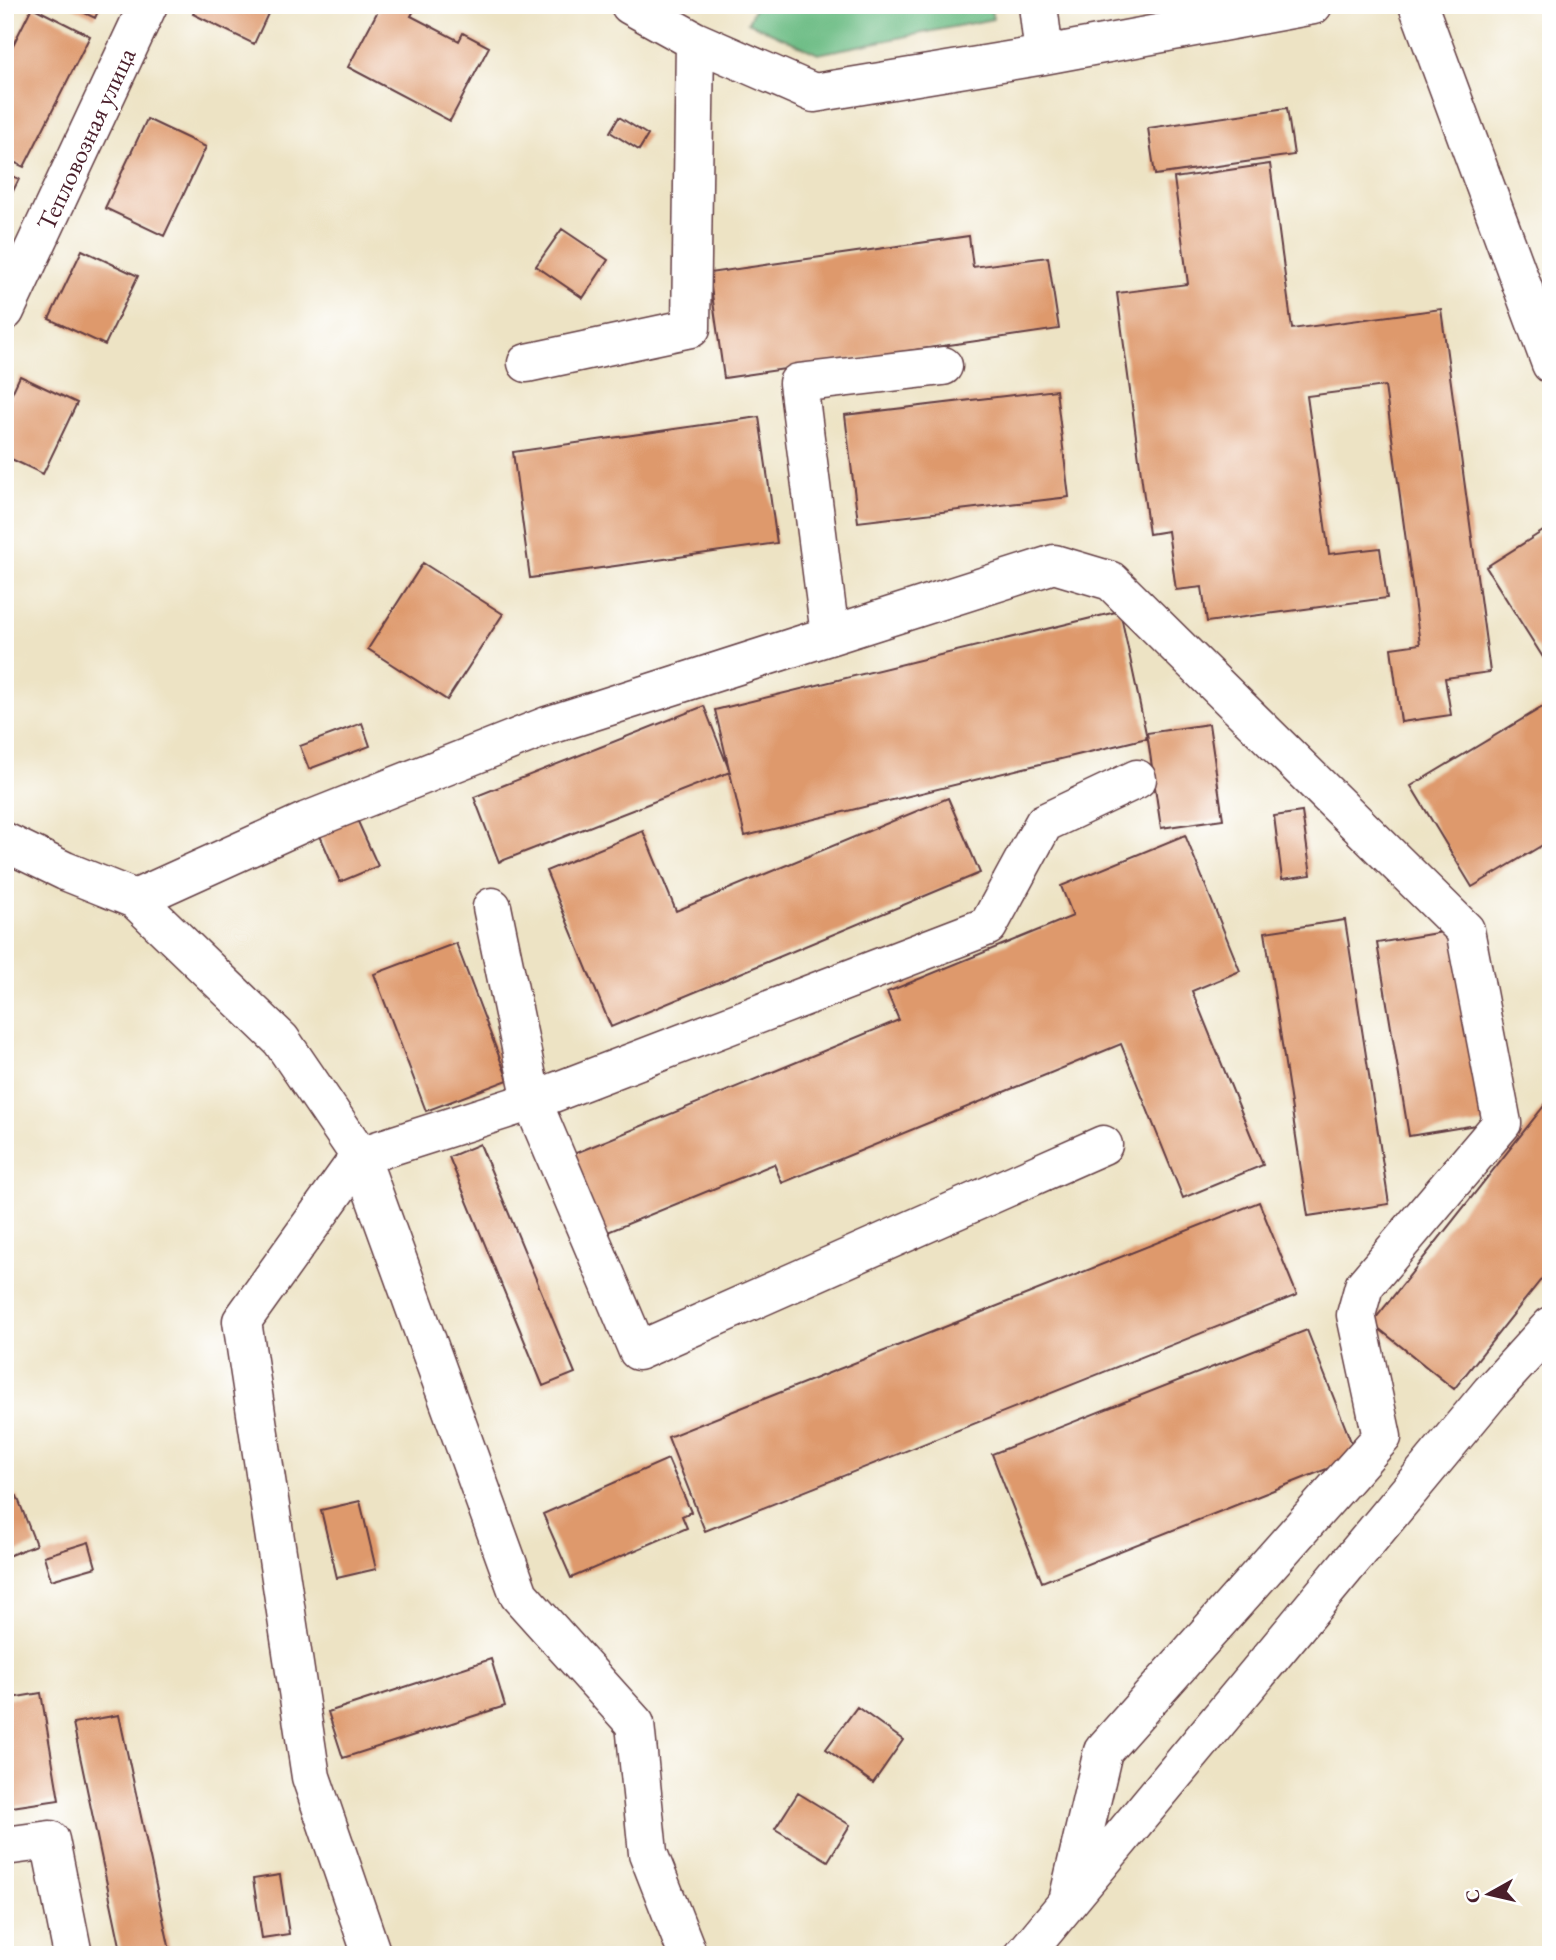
<svg xmlns="http://www.w3.org/2000/svg" width="1556" height="1960" font-family="'EB Garamond',serif">
	<style>
		.forest { fill: #6fbe87; stroke: #5c6e59; stroke-width: 2 }
		.building { fill: #de996c }
		.lines { fill: none; stroke-linecap: round; stroke-linejoin: round }
		.minor-casing { stroke: #623c42; stroke-width: 41 }
		.minor { stroke: #fff; stroke-width: 38 }
		.labels { text-anchor: middle; stroke-width: 6; stroke-linejoin: round; paint-order: stroke }
		.street-label { font-size: 26px; fill: #4a1f2b; stroke: #fff }
	</style>
	<rect width="100%" height="100%" fill="#fff"/>
	<filter id="ink" filterUnits="userSpaceOnUse"><feTurbulence type="fractalNoise" baseFrequency=".0143" numOctaves="2"/><feDisplacementMap in="SourceGraphic" scale="14" xChannelSelector="R" yChannelSelector="G"/><feConvolveMatrix kernelMatrix="1 2 1 2 8 2 1 2 1" color-interpolation-filters="sRGB"/></filter>
	<filter id="wash" filterUnits="userSpaceOnUse"><feTurbulence type="fractalNoise" baseFrequency=".00686" numOctaves="4" result="noise"/><feDisplacementMap in="SourceGraphic" scale="28" xChannelSelector="R" yChannelSelector="G"/><feGaussianBlur stdDeviation="1.57" result="paint"/><feColorMatrix in="noise" values="0 0 0 0 0 0 0 0 0 0 0 0 0 0 0 0 0 1.4 0 .05"/><feComposite in="paint" operator="in"/></filter>
	<g filter="url(#wash)">
		<rect width="100%" height="100%" fill="#ede3c4"/>
		<path class="forest" d="M756 5H990L993 19 818 54 748 22Z"/>
		<g id="blocks">
			<path class="building" d="M68 5H101L95 18Z
				M197 5H272L254 44 193 14Z
				M381 5H417L411 16 459 41 463 33 489 47 450 121 348 67Z
				M32 7 90 36 24 167 5 158V61Z
				M1287 108 1294 155 1155 175 1148 128Z
				M619 117 648 135 639 150 610 132Z
				M147 119 206 147 164 236 105 208Z
				M1270 164 1292 329 1441 309 1490 672 1445 678 1451 715 1401 722 1391 648 1420 644 1385 386 1307 396 1329 554 1380 548 1387 598 1207 622 1202 587 1176 590 1168 531 1149 534 1117 293 1188 284 1174 178Z
				M5 173 19 179 5 207Z
				M562 229 608 260 583 298 536 266Z
				M969 236 973 267 1048 257 1059 329 724 378 709 273Z
				M82 250 138 276 105 345 49 319Z
				M20 376 77 403 43 474 5 456V408Z
				M1056 390 1069 497 858 522 845 415Z
				M759 417 777 543 530 578 513 452Z
				M1551 526V670L1486 567Z
				M423 563 503 614 447 700 368 649Z
				M1120 611 1147 738 745 836 715 710Z
				M1551 702V840L1472 887 1411 786Z
				M704 706 730 772 499 862 474 797Z
				M362 723 370 746 309 769 300 746Z
				M1209 724 1223 819 1161 828 1147 733Z
				M948 798 980 873 611 1027 546 871 643 831 676 911Z
				M1302 812 1311 875 1282 879 1274 816Z
				M355 815 378 866 340 882 318 831Z
				M1185 835 1240 971 1192 991 1263 1165 1183 1198 1121 1044 782 1183 774 1164 603 1234 571 1155 899 1020 887 992 1073 916 1061 886Z
				M1345 920 1389 1204 1308 1216 1265 932Z
				M1455 930 1488 1123 1409 1136 1377 943Z
				M456 943 508 1080 426 1111 374 974Z
				M1551 1097V1267L1454 1389 1372 1323Z
				M480 1144 575 1373 543 1386 449 1157Z
				M1259 1202 1297 1295 705 1531 668 1437Z
				M1307 1330 1357 1457 1042 1582 992 1454Z
				M668 1459 691 1512 682 1516 687 1528 571 1578 543 1514Z
				M17 1496 36 1545 5 1557V1501Z
				M360 1501 376 1569 337 1578 321 1510Z
				M89 1542 96 1567 51 1580 44 1556Z
				M491 1659 505 1706 343 1758 328 1712Z
				M41 1693 59 1800 5 1808V1699Z
				M857 1707 903 1740 873 1783 826 1749Z
				M119 1715 171 1955H122L73 1723Z
				M798 1793 850 1825 828 1861 775 1829Z
				M280 1875 289 1934 262 1938 253 1879Z"/>
		</g>
	</g>
	<g filter="url(#ink)">
		<use href="#blocks" fill-opacity="0" stroke="#623c42" stroke-width="2"/>
		<g class="lines">
			<g class="minor-casing">
				<path id="minor" d="M630 5 695 41 814 93 1044 55 1313 5
					M1038 5 1044 55
					M1418 5 1551 364
					M5 311 148 5
					M527 363 691 328 695 41
					M830 635 798 383 943 366
					M5 842 65 871 135 899 281 1040 360 1156 519 1595 635 1724 648 1853 688 1955
					M135 899 307 821 547 726 1054 564 1111 581 1465 930 1502 1123 1364 1286 1356 1315 1382 1437 1103 1751 1068 1901
					M492 907 532 1101 638 1351 1103 1145
					M5 1846 50 1840 73 1955
					M372 1955 311 1777 242 1321 360 1156 532 1101 988 926 1044 823 1137 779
					M1024 1955 1491 1392 1551 1326"/>
			</g>
			<use href="#minor" class="minor"/>
		</g>
	</g>
	<g class="labels">
		<g class="street-label">
			<text transform="translate(86 139) rotate(-65)" y="9">Тепловозная улица</text>
		</g>
	</g>
	<rect width="1556" height="1960" fill="none" stroke="#fff" stroke-width="28"/>
	<g transform="translate(1489 1894) rotate(262)" stroke="#ffffff" stroke-width="5" paint-order="stroke">
	<path d="M0-5L12 26L0 18L-12 26Z" fill="#4a1f2b"/>
	<text y="-10" font-size="19" font-weight="bold" text-anchor="middle" fill="#4a1f2b">С</text>
	</g>
</svg>
